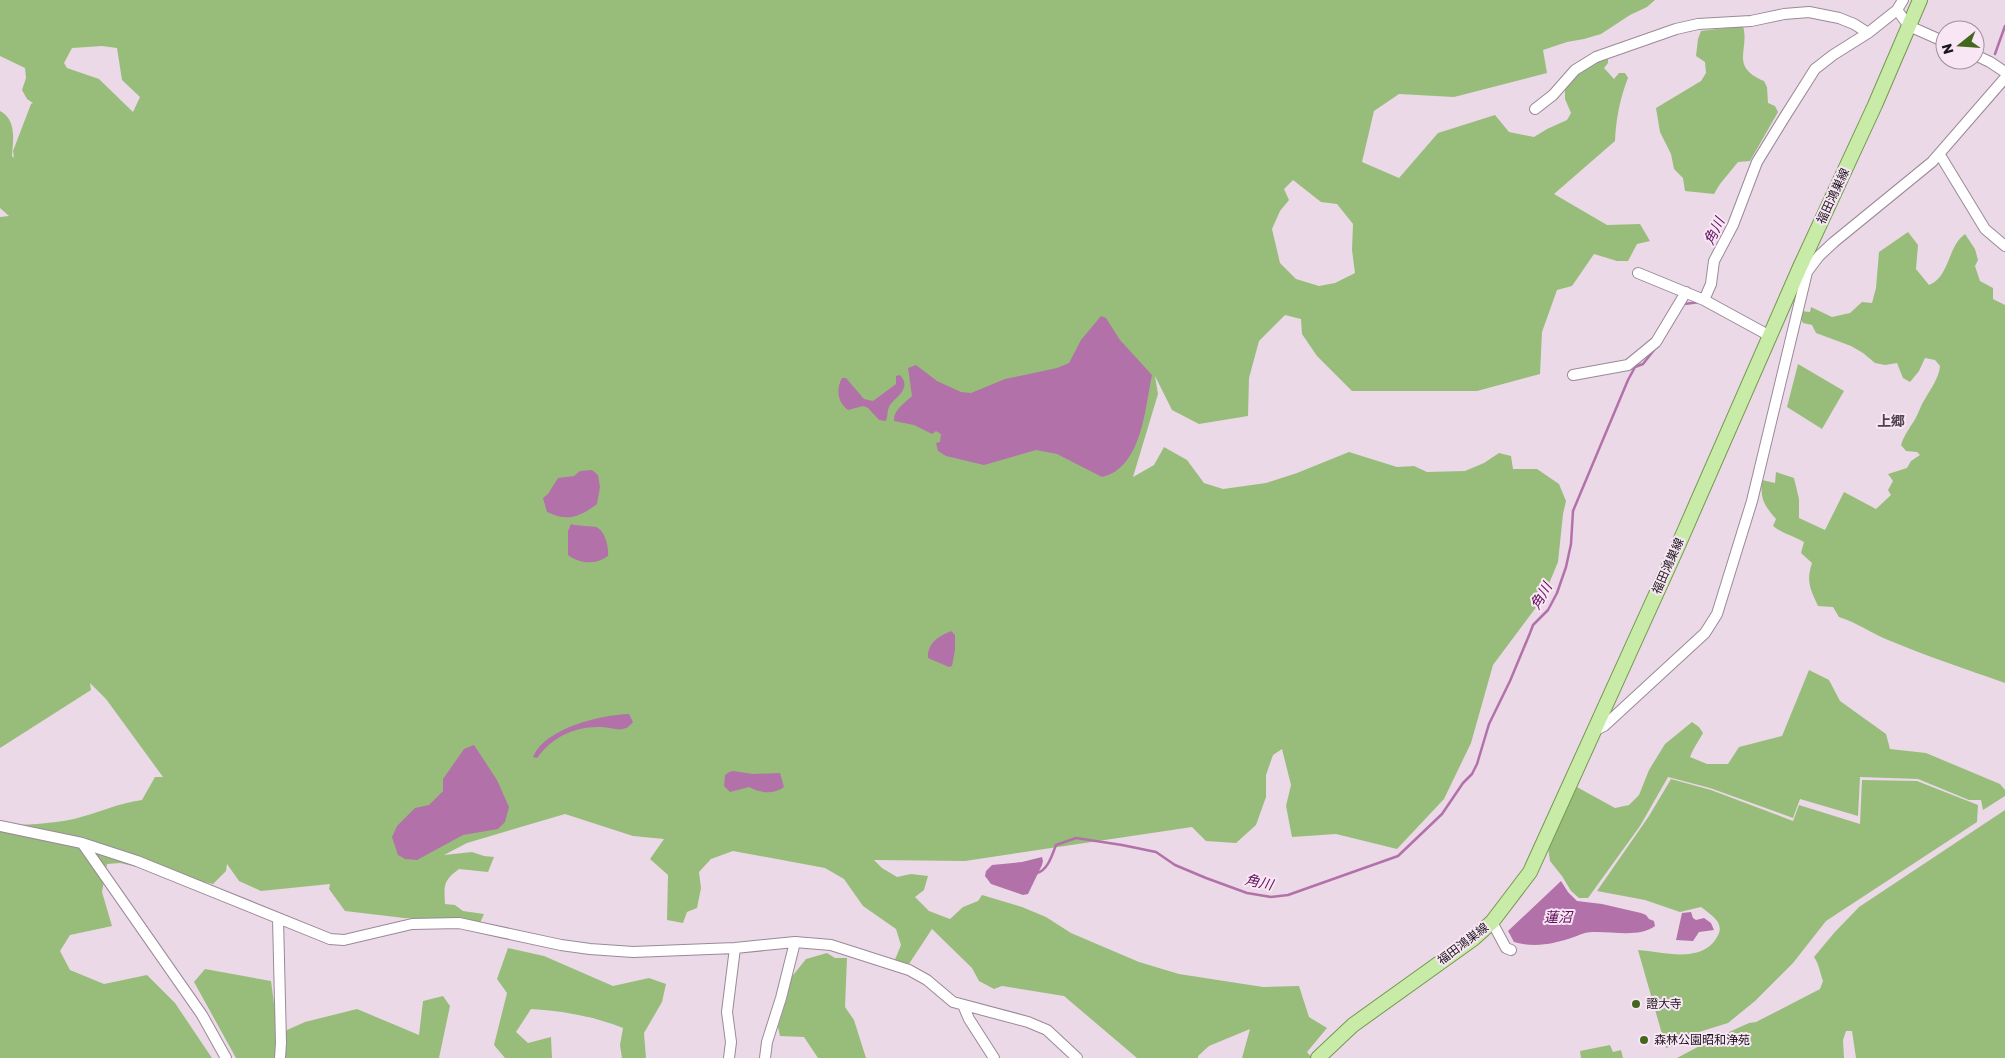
<svg xmlns="http://www.w3.org/2000/svg" width="2005" height="1058" font-family="Rubik,'Noto Sans JP',sans-serif">
	<style>
		.green { fill: #98bd7a; fill-rule: evenodd }
		.water { fill: #b371aa }
		.lines { fill: none; stroke-linecap: round; stroke-linejoin: round }
		.stream { stroke: #b371aa; stroke-width: 2.5 }
		.minor-casing { stroke: #9a8a98; stroke-width: 12 }
		.major-casing { stroke: #749850; stroke-width: 16 }
		.minor { stroke: #fff; stroke-width: 10 }
		.major { stroke: #c8eca7; stroke-width: 14 }
		.poi-dot { fill: #44671e; stroke: #f8e6f5; stroke-width: 2 }
		.labels { text-anchor: middle; stroke-width: 4; stroke-linejoin: round; paint-order: stroke }
		.street-label { font-size: 12px; fill: #1b151a; stroke: #f8e6f5 }
		.poi-label { font-size: 12px; fill: #1b151a; stroke: #f8e6f5; text-anchor: start }
		.water-label { font-size: 14px; font-style: italic; fill: #610e5b; stroke: #f8e6f5 }
		.neighbourhood-label { font-size: 14px; font-weight: bold; fill: #50414d; stroke: #f8e6f5 }
	</style>
	<rect width="100%" height="100%" fill="#ebd9e8"/>
	<path class="green" d="M0 0H1655L1647 7 1630 15 1601 34 1584 39 1567 42 1543 50 1547 73 1454 97 1399 94 1374 111 1362 162 1399 178 1438 133 1495 115 1509 132 1534 137 1547 129 1567 120 1571 113 1565 99V86L1577 72 1608 54V63L1604 68 1614 79 1619 73H1625L1628 78C1620 98 1616 119 1615 141L1554 194 1607 225 1640 224 1650 241 1637 244 1628 261H1617L1594 254 1572 286 1557 290 1542 332 1540 374 1477 391H1352L1317 356 1302 334 1301 319 1285 315 1259 341 1249 378 1248 416 1199 424 1172 410 1155 376 1158 394 1133 477 1154 465 1164 447 1187 460 1204 483 1223 489 1266 483 1297 473 1349 452 1397 467 1414 466 1427 472 1465 471 1484 463 1499 453 1511 456 1513 469H1537L1559 484 1566 501 1563 514 1558 562 1543 598 1493 665 1471 743 1444 799 1397 849 1336 834 1292 837 1286 806 1291 785 1282 749 1273 755 1266 775V797L1256 825 1236 843 1206 841 1192 827 965 861 874 860 882 868 897 877 911 874 928 876 924 890 915 897 929 911 950 919 963 907 978 901 982 895 1022 907 1046 917 1071 933 1139 962 1179 974 1263 987 1299 986 1309 1017 1327 1028 1307 1052 1312 1058H1242L1250 1029 1209 1046 1198 1056V1058H1137L1064 996 1002 986 994 989 979 981 972 968 932 929 907 967 894 962 901 945 896 929 863 906 844 879 825 868 733 851 711 859 699 872 701 888 697 908 687 912 683 923 667 920 668 875 650 859 664 839 633 836 565 814 467 843 444 855 472 852 484 856 494 857 488 872 459 869C443 881 444 885 445 904L455 905 463 911 484 914 480 923 443 919 404 918 345 911 329 889 330 884 261 891 239 881 227 864 226 871 213 884 120 863 107 864 102 892 112 926 70 935 60 951 70 970 104 984 147 975 175 1003 212 1058H0V825C25 825 50 824 74 819 98 813 118 803 142 800L155 777H163L106 699 90 683 91 690 0 748V217L9 216 0 208V111C17 120 13 140 12 156L14 158 13 151 31 104 33 103 27 99 22 90 26 78 25 68 0 56ZM102 46 117 48 122 80 140 97 133 112 99 79 67 68 64 63 72 48ZM1293 180 1321 202 1337 204 1353 224 1352 250 1355 273 1335 283 1319 286 1296 279 1280 263 1272 229 1280 211 1289 200 1284 189Z
		M1743 26C1750 50 1729 66 1764 81L1767 87 1768 103 1775 106 1778 112 1750 161 1738 162 1720 184 1714 194 1685 191 1683 178 1674 169 1671 154 1660 132 1656 108 1701 81 1706 73 1705 62 1696 56 1698 39 1701 31Z
		M1908 232 1918 245 1916 269 1929 285C1950 277 1947 247 1965 234L1975 249 1978 260 1975 266 1980 281 1993 288V299L2005 305V683C1966 669 1926 656 1888 640 1871 633 1856 622 1839 617L1833 607 1818 606C1810 589 1806 581 1812 563L1801 553 1804 542C1794 536 1783 534 1773 526L1776 519C1764 505 1760 499 1762 480L1775 483 1776 472 1794 478 1799 499V518L1825 530 1844 492 1876 509 1891 495 1888 490 1893 481 1888 474 1907 468 1911 461 1920 455 1917 452 1906 451 1901 445C1904 436 1907 432 1912 424 1918 416 1920 406 1925 399 1931 388 1939 378 1940 366L1935 360 1925 358 1919 371 1910 382 1903 378 1897 363 1885 365 1875 363 1863 353 1851 346 1816 333 1812 325 1803 323 1799 315 1801 311 1810 312 1811 307 1832 317 1850 313 1862 302 1872 303 1876 288 1879 252Z
		M1798 364 1844 391 1822 429 1787 407Z
		M1809 670 1829 680 1840 701 1886 734 1890 749 1926 753 2000 784 2005 790V796L1983 810 1981 800H1969L1918 779 1860 777 1858 816 1800 799 1793 818 1710 788 1668 777 1640 826 1588 898H1579L1571 891 1562 876 1550 861 1548 847 1575 786 1615 808 1629 805 1639 795 1649 770 1665 744 1692 722 1699 727 1703 733 1693 750 1690 757 1707 764H1728L1739 747 1782 736Z
		M1671 779 1711 790 1793 821 1799 805 1860 824 1862 780 1917 781 1978 805 1977 822 1826 921 1793 963 1755 1001 1728 1023 1686 1036 1682 1043 1666 1048 1638 950C1664 952 1702 964 1717 937 1726 923 1711 915 1701 907L1680 912 1645 900 1597 891 1649 816Z
		M2005 810V1058H1856L1852 1031H1846L1843 1040 1844 1058H1677L1709 1041 1749 1023 1756 1022 1820 989 1823 981C1820 973 1819 964 1814 957L1834 933 1859 907Z
		M508 948 544 956 613 986 649 978 666 984 662 1002 644 1033 646 1058H622L620 1045 623 1028C593 1016 563 1011 531 1009L516 1032 528 1043 551 1037 552 1058H505L494 1045 507 993 497 979Z
		M827 953 835 958H847L845 1007 854 1020 866 1058H818L804 1037 780 1036 778 1027 787 998 790 979 806 959Z
		M205 969 271 981 278 1034 305 1022 357 1009 419 1035 423 1001 443 996 450 1006 439 1058H236L194 982Z
		M1610 1045 1613 1052 1621 1050 1623 1058H1581L1580 1051Z"/>
	<path class="water" d="M1101 316 1106 318 1120 340 1152 375C1145 408 1142 468 1102 477L1057 454 1036 450 984 465 946 456 938 451 936 443 940 442 941 434 936 431 932 434 914 425 894 421C893 410 905 403 912 396L908 368 916 365 937 381 961 392 971 393 1005 379 1057 368 1069 363 1081 340Z
		M900 375C912 388 897 396 890 405 887 409 888 416 886 421L879 420 868 408 863 406 848 410C837 402 836 389 842 378H846L864 399 873 401 896 384V376Z
		M592 470 598 475 600 487 597 504C580 517 567 522 547 512L543 498 548 494 558 478 574 476 580 471Z
		M571 524C577 526 593 526 596 527 605 530 609 547 608 556 596 565 580 564 568 555V531Z
		M951 631 955 635V650L952 666 949 667 928 658C927 643 939 636 951 631Z
		M629 714 633 722C623 735 614 727 601 727 575 726 552 737 537 758L533 757C545 728 600 715 629 714Z
		M474 745 497 780 509 807 505 822 498 829 463 835 417 860 405 859 398 855 392 837 397 826 415 808 429 805 443 791V779L464 749Z
		M733 771 753 774 780 773 784 787C773 795 760 793 749 787L730 792 724 786 725 775 729 772Z
		M1042 857 1043 861 1042 865 1028 894 1023 895 991 884 985 876 986 871 992 865 1022 862Z
		M1561 881 1568 892 1577 901 1602 904 1641 913 1646 915 1649 919 1654 921 1655 926C1639 938 1612 931 1592 932 1586 932 1579 935 1574 937 1553 944 1535 948 1514 942L1508 931Z
		M1691 912 1693 918 1696 920 1704 918 1711 923 1714 930 1699 932 1693 941 1676 940 1682 913Z"/>
	<g class="lines">
		<path class="stream" d="M1995 54 2005 26
			M1684 304 1700 302
			M1037 873C1048 870 1052 855 1056 845L1076 838 1122 845 1156 852 1175 865 1206 878 1247 893 1271 897 1288 895 1398 856 1442 814 1463 783 1472 774 1477 764 1489 724 1510 681 1530 633 1533 625 1548 610 1557 593 1566 567 1571 544 1573 511 1628 380 1635 367 1643 364 1654 350"/>
		<g class="minor-casing">
			<path id="minor" d="M1897 10 1909 26 1945 42
				M1975 55 1990 62 2005 72
				M1535 109 1553 95 1575 70 1596 57 1676 29 1698 24 1751 21 1784 14 1809 12 1839 18 1854 24 1868 33 1897 10 1903 0
				M1940 155 1985 229 2005 246
				M1638 273 1704 300 1770 336
				M1704 300 1711 284 1714 261 1733 225 1757 162 1784 118 1815 69 1833 55 1868 33
				M1573 375 1628 365 1656 342 1686 292
				M1594 731 1604 726 1705 633 1717 614 1752 501 1807 272 1819 256 1834 242 1932 162 2005 78
				M0 826 82 843 137 861 330 939 344 940 412 924 459 923 561 945 590 949 633 952 735 948 795 942 831 945 909 970 927 980 953 1002 1028 1022 1047 1030 1077 1058
				M82 843 202 1015 226 1058
				M278 918 281 1043 280 1058
				M1492 922 1506 948 1511 950
				M963 1005 969 1019 994 1058
				M729 1058 731 1042 727 1012 735 948
				M765 1058 767 1042 781 998 795 942"/>
		</g>
		<g class="major-casing">
			<path id="major" d="M1318 1058 1353 1025 1473 939 1492 922 1530 872 1677 548 1800 267 1875 105 1920 0"/>
		</g>
		<use href="#minor" class="minor"/>
		<use href="#major" class="major"/>
	</g>
	<g class="poi-dot">
		<circle cx="1636" cy="1004" r="5"/>
		<circle cx="1644" cy="1040" r="5"/>
	</g>
	<g class="labels">
		<g class="street-label">
			<text transform="translate(1833 196) rotate(-65)" y="4">福田鴻巣線</text>
			<text transform="translate(1668 566) rotate(-66)" y="4">福田鴻巣線</text>
			<text transform="translate(1463 944) rotate(-37)" y="4">福田鴻巣線</text>
		</g>
		<g class="poi-label">
			<text x="1646" y="1008">證大寺</text>
			<text x="1654" y="1044">森林公園昭和浄苑</text>
		</g>
		<g class="water-label">
			<text transform="translate(1714 231) rotate(-64)" y="5">角川</text>
			<text transform="translate(1541 596) rotate(-60)" y="5">角川</text>
			<text transform="translate(1259 882) rotate(13)" y="5">角川</text>
			<text x="1558" y="922">蓮沼</text>
		</g>
		<g class="neighbourhood-label">
			<text x="1891" y="426">上郷</text>
		</g>
	</g>
	<g transform="translate(1960 45) rotate(253)"><circle r="24" fill="#f8e6f5" stroke="#a0929d"/>
	<path d="M0-4L9 19L0 12L-9 19Z" fill="#44671e"/>
	<text y="-8" font-size="14" font-weight="bold" text-anchor="middle" fill="#1b151a">N</text>
	</g>
</svg>
